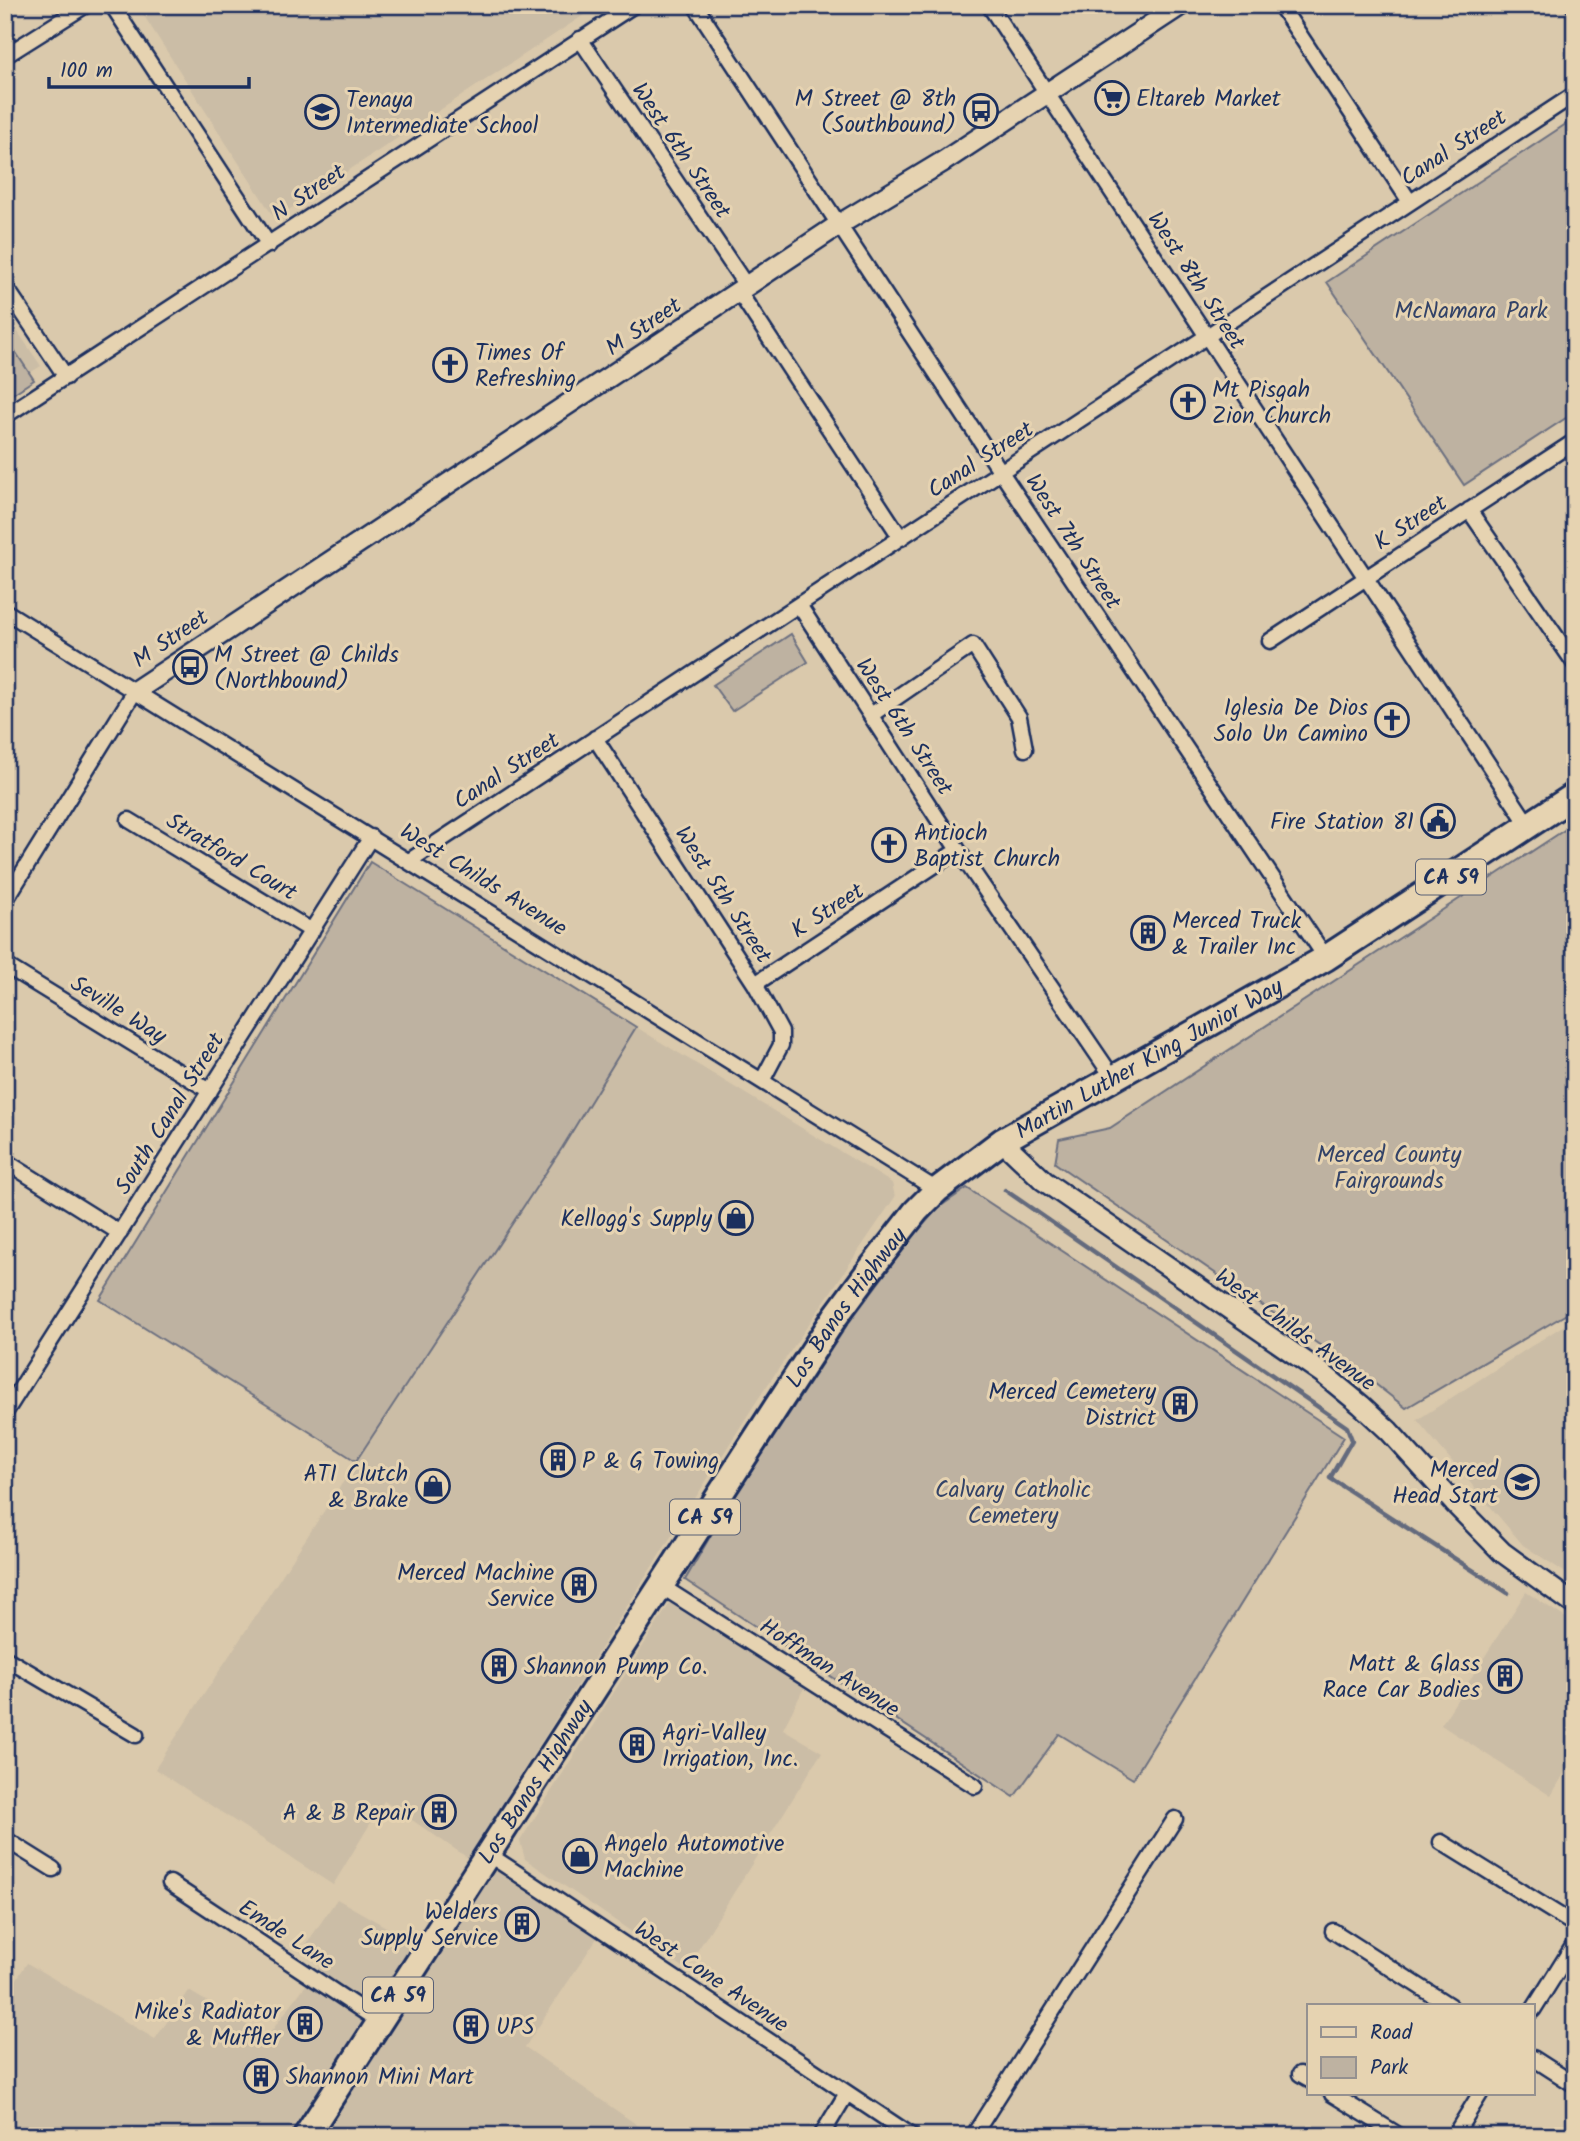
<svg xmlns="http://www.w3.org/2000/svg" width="1580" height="2141" font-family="Kalam,sans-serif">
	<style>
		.built { fill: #cbbda6 }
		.green { fill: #beb2a1; stroke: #6c7080; stroke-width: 2 }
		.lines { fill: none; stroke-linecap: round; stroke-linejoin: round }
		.stream { stroke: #646a7d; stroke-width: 4.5 }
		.street-casing { stroke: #1b2f5e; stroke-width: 19 }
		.secondary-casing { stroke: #1b2f5e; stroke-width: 24 }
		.highway-casing { stroke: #1b2f5e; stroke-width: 30 }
		.street { stroke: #e6d3b1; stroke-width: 14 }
		.secondary { stroke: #e6d3b1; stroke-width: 19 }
		.highway { stroke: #e6d3b1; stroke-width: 24 }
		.labels { text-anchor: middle; stroke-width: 6; stroke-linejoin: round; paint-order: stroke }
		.shield { fill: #e6d3b1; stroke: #586077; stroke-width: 2 }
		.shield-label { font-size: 21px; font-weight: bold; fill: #1b2f5e }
		.poi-label { font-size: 23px; fill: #1b2f5e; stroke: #e6d3b1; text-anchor: start }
		.street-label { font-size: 23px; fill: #1b2f5e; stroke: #e6d3b1 }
		.park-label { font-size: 23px; fill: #334368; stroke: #e6d3b1 }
	</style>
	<rect width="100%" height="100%" fill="#dac9ac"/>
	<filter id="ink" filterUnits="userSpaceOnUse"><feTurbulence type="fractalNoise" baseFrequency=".0143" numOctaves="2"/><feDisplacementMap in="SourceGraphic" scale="14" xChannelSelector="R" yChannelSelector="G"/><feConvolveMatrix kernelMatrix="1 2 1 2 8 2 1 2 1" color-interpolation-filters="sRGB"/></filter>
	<g filter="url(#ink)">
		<path class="built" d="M137 5H599L275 219Z
			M5 313 41 366 5 388Z
			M636 1027 892 1183 895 1197 756 1402 468 1858 384 1801 333 1885 155 1769 562 1148Z
			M1575 1318V1579L1523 1545 1417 1420Z
			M1526 1592 1575 1624V1755L1551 1796 1441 1725Z
			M672 1600 804 1688 783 1729 822 1752 686 1969 525 1859 520 1841Z
			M494 1870 597 1938 525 2047 653 2136H320Z
			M337 1899 414 1943 287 2136H5V1997L27 1963 155 2039 189 1991 267 2037 323 1962 301 1952Z"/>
		<path class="green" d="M1575 118V412L1464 485 1327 282Z
			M5 336 34 380 5 399Z
			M791 634 808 662 732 711 713 685Z
			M1575 823V1309L1406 1408 1369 1379 1055 1163 1059 1139 1110 1128Z
			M370 862 636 1027 562 1148 356 1461 100 1300Z
			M967 1188 1344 1437 1133 1779 1059 1734 1014 1797 685 1580 719 1521 847 1325 911 1239 938 1208Z"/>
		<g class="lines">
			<path class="stream" d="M1005 1190 1347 1427 1352 1440 1330 1478 1508 1593"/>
			<g class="street-casing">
				<path id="street" d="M112 5 269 245
					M695 5 1001 472 1326 958
					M989 5 1529 826
					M1280 5 1410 202
					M1573 5 1575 8
					M580 39 747 287
					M5 56 86 5
					M5 286 66 377
					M739 292 901 538
					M5 416 634 5
					M1469 510 1575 664
					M799 605 958 850 1114 1079
					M5 611 937 1190
					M1270 641 1575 441
					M871 715 973 645 1019 717 1025 749
					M595 738 755 984 781 1032V1045L762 1081
					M129 820 312 931
					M409 861 1575 94
					M5 901 135 691
					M5 965 210 1091
					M755 984 958 850
					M5 1161 120 1233
					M5 1413 371 837
					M661 1586 975 1786
					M5 1658 136 1735
					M5 1839 53 1869
					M1441 1842 1575 1925
					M488 1854 912 2136
					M170 1883 380 2022
					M1333 1931 1450 2006
					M1533 2010 1575 1943
					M1533 2058 1575 2085
					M1300 2074 1309 2079
					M1332 2094 1400 2136
					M821 2136 847 2093
					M973 2136 1175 1819
					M1454 2136 1480 2094"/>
			</g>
			<g class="secondary-casing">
				<path id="secondary" d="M135 691 840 224 944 161 1181 5
					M1002 1141 1044 1181 1322 1373 1361 1405 1389 1431 1454 1503 1502 1552 1575 1605"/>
			</g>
			<g class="highway-casing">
				<g id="highway">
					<path id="s1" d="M306 2136 777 1406 835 1317 866 1275 916 1211 937 1190 1002 1141 1326 958 1575 795"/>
				</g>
			</g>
			<use href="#street" class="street"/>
			<use href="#secondary" class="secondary"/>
			<use href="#highway" class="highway"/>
		</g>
	</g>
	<defs>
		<g id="supermarket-ring" transform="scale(1.75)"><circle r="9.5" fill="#e6d3b1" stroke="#1b2f5e" stroke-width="1.5"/><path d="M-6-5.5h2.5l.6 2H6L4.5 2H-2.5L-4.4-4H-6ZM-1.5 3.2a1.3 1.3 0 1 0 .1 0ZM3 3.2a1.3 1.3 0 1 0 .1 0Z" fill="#1b2f5e"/></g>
		<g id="bus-ring" transform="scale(1.75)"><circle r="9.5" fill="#e6d3b1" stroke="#1b2f5e" stroke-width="1.5"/><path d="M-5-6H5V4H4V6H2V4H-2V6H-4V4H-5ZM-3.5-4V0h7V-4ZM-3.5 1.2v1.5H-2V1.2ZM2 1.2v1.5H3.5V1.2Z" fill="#1b2f5e"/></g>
		<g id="school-ring" transform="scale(1.75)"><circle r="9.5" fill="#e6d3b1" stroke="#1b2f5e" stroke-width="1.5"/><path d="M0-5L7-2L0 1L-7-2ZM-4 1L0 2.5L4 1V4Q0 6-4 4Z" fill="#1b2f5e"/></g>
		<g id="church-ring" transform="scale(1.75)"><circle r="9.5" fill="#e6d3b1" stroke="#1b2f5e" stroke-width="1.5"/><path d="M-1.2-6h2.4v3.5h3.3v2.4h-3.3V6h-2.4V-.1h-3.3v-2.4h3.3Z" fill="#1b2f5e"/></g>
		<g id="civic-ring" transform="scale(1.75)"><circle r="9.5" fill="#e6d3b1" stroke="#1b2f5e" stroke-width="1.5"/><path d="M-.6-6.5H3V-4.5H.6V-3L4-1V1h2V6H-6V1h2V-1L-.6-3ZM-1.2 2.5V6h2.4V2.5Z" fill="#1b2f5e"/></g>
		<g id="building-ring" transform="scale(1.75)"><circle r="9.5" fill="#e6d3b1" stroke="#1b2f5e" stroke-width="1.5"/><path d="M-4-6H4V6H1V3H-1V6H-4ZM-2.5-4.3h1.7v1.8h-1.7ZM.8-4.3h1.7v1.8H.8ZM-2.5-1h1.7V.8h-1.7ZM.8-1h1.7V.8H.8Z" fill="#1b2f5e"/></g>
		<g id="shop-ring" transform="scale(1.75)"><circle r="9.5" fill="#e6d3b1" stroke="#1b2f5e" stroke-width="1.5"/><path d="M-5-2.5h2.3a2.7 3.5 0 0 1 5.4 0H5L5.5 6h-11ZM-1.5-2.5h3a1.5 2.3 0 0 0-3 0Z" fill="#1b2f5e"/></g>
	</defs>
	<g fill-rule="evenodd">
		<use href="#supermarket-ring" x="1112" y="98"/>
		<use href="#bus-ring" x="981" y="111"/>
		<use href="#school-ring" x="322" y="112"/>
		<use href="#church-ring" x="450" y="365"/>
		<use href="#church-ring" x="1188" y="402"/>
		<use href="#bus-ring" x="190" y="667"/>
		<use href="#church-ring" x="1392" y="720"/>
		<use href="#civic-ring" x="1438" y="821"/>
		<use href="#church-ring" x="889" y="845"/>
		<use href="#building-ring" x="1148" y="933"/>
		<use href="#shop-ring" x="736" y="1218"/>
		<use href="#building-ring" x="1180" y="1404"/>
		<use href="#building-ring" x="558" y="1460"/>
		<use href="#school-ring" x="1522" y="1482"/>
		<use href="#shop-ring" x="433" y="1486"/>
		<use href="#building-ring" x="579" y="1585"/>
		<use href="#building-ring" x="499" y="1666"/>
		<use href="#building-ring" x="1505" y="1676"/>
		<use href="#building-ring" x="637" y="1745"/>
		<use href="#building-ring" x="439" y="1812"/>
		<use href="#shop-ring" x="580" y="1856"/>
		<use href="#building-ring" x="522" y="1924"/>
		<use href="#building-ring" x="305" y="2024"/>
		<use href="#building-ring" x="471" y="2026"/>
		<use href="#building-ring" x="261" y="2076"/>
	</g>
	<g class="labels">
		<g class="shield">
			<rect x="1416" y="859.5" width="70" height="35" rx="5"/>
			<rect x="670" y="1499.5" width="70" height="35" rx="5"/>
			<rect x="363" y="1977.5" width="70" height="35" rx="5"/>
		</g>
		<g class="shield-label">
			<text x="1451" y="884">CA 59</text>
			<text x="705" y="1524">CA 59</text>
			<text x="398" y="2002">CA 59</text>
		</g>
		<g class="poi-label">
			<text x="956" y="106" text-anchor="end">M Street @ 8th<tspan x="956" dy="26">(Southbound)</tspan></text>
			<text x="1136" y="106">Eltareb Market</text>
			<text x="346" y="107">Tenaya<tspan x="346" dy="26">Intermediate School</tspan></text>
			<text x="475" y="360">Times Of<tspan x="475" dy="26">Refreshing</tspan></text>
			<text x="1212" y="397">Mt Pisgah<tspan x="1212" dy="26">Zion Church</tspan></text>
			<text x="214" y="662">M Street @ Childs<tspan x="214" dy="26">(Northbound)</tspan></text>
			<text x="1368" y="715" text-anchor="end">Iglesia De Dios<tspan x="1368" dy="26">Solo Un Camino</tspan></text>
			<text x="1414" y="829" text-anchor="end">Fire Station 81</text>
			<text x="914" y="840">Antioch<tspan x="914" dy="26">Baptist Church</tspan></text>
			<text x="1172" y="928">Merced Truck<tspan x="1172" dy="26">&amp; Trailer Inc</tspan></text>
			<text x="712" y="1226" text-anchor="end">Kellogg's Supply</text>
			<text x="1156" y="1399" text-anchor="end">Merced Cemetery<tspan x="1156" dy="26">District</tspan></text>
			<text x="582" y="1468">P &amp; G Towing</text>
			<text x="1498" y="1477" text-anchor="end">Merced<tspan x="1498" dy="26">Head Start</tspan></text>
			<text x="408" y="1481" text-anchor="end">ATI Clutch<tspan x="408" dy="26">&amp; Brake</tspan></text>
			<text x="554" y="1580" text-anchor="end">Merced Machine<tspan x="554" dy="26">Service</tspan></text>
			<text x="1480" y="1671" text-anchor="end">Matt &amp; Glass<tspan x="1480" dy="26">Race Car Bodies</tspan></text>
			<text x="524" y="1674">Shannon Pump Co.</text>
			<text x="662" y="1740">Agri-Valley<tspan x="662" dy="26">Irrigation, Inc.</tspan></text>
			<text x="414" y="1820" text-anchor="end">A &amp; B Repair</text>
			<text x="604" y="1851">Angelo Automotive<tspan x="604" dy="26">Machine</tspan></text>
			<text x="498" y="1919" text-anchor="end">Welders<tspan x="498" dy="26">Supply Service</tspan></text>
			<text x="280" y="2019" text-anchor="end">Mike's Radiator<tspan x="280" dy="26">&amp; Muffler</tspan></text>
			<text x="496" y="2034">UPS</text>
			<text x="286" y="2084">Shannon Mini Mart</text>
		</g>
		<g class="street-label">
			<text transform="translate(1453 147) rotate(-33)" y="8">Canal Street</text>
			<text transform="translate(682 150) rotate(56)" y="8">West 6th Street</text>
			<text transform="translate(308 192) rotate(-34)" y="8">N Street</text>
			<text transform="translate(1197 280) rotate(57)" y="8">West 8th Street</text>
			<text transform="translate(643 326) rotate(-34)" y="8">M Street</text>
			<text transform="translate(980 459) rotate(-33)" y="8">Canal Street</text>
			<text transform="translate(1410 522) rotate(-33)" y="8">K Street</text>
			<text transform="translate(1074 541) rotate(57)" y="8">West 7th Street</text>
			<text transform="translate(170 638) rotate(-34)" y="8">M Street</text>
			<text transform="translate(905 726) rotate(57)" y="8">West 6th Street</text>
			<text transform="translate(506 770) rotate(-33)" y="8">Canal Street</text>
			<text transform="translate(232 856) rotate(31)" y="8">Stratford Court</text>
			<text transform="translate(484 879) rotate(32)" y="8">West Childs Avenue</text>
			<text transform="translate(724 894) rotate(57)" y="8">West 5th Street</text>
			<text transform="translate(827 910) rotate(-33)" y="8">K Street</text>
			<text transform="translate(119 1009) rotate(32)" y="8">Seville Way</text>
			<text dy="8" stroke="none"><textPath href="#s1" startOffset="1388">Martin Luther King Junior Way</textPath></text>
			<text transform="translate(169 1113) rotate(-58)" y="8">South Canal Street</text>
			<text dy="8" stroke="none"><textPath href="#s1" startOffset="989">Los Banos Highway</textPath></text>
			<text transform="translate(1296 1329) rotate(36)" y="8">West Childs Avenue</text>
			<text transform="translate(830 1667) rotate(33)" y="8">Hoffman Avenue</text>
			<text dy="8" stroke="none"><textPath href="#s1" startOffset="422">Los Banos Highway</textPath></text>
			<text transform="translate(287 1934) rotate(33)" y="8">Emde Lane</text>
			<text transform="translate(712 1976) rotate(34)" y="8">West Cone Avenue</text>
		</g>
		<g class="park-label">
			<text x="1471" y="318">McNamara Park</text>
			<text x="1389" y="1162">Merced County<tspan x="1389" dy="26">Fairgrounds</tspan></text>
			<text x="1013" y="1497">Calvary Catholic<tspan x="1013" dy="26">Cemetery</tspan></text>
		</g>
	</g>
	<rect width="1580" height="2141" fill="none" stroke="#e6d3b1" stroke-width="28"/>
	<rect x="14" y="14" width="1552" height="2113" fill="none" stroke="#1b2f5e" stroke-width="2.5" filter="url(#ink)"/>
	<rect x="1307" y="2004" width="228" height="91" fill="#e6d3b1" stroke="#959190" stroke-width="2"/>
	<rect x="1321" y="2027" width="35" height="10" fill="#e6d3b1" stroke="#959190" stroke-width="2"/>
	<text x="1370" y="2039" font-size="21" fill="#1b2f5e">Road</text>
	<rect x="1321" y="2057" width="35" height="21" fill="#beb2a1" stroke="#959190" stroke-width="2"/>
	<text x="1370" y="2074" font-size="21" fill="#1b2f5e">Park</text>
	<path d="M49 77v10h200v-10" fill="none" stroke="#1b2f5e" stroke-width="3.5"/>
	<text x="60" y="77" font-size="21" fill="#1b2f5e" stroke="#e6d3b1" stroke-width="5" paint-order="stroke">100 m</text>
</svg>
